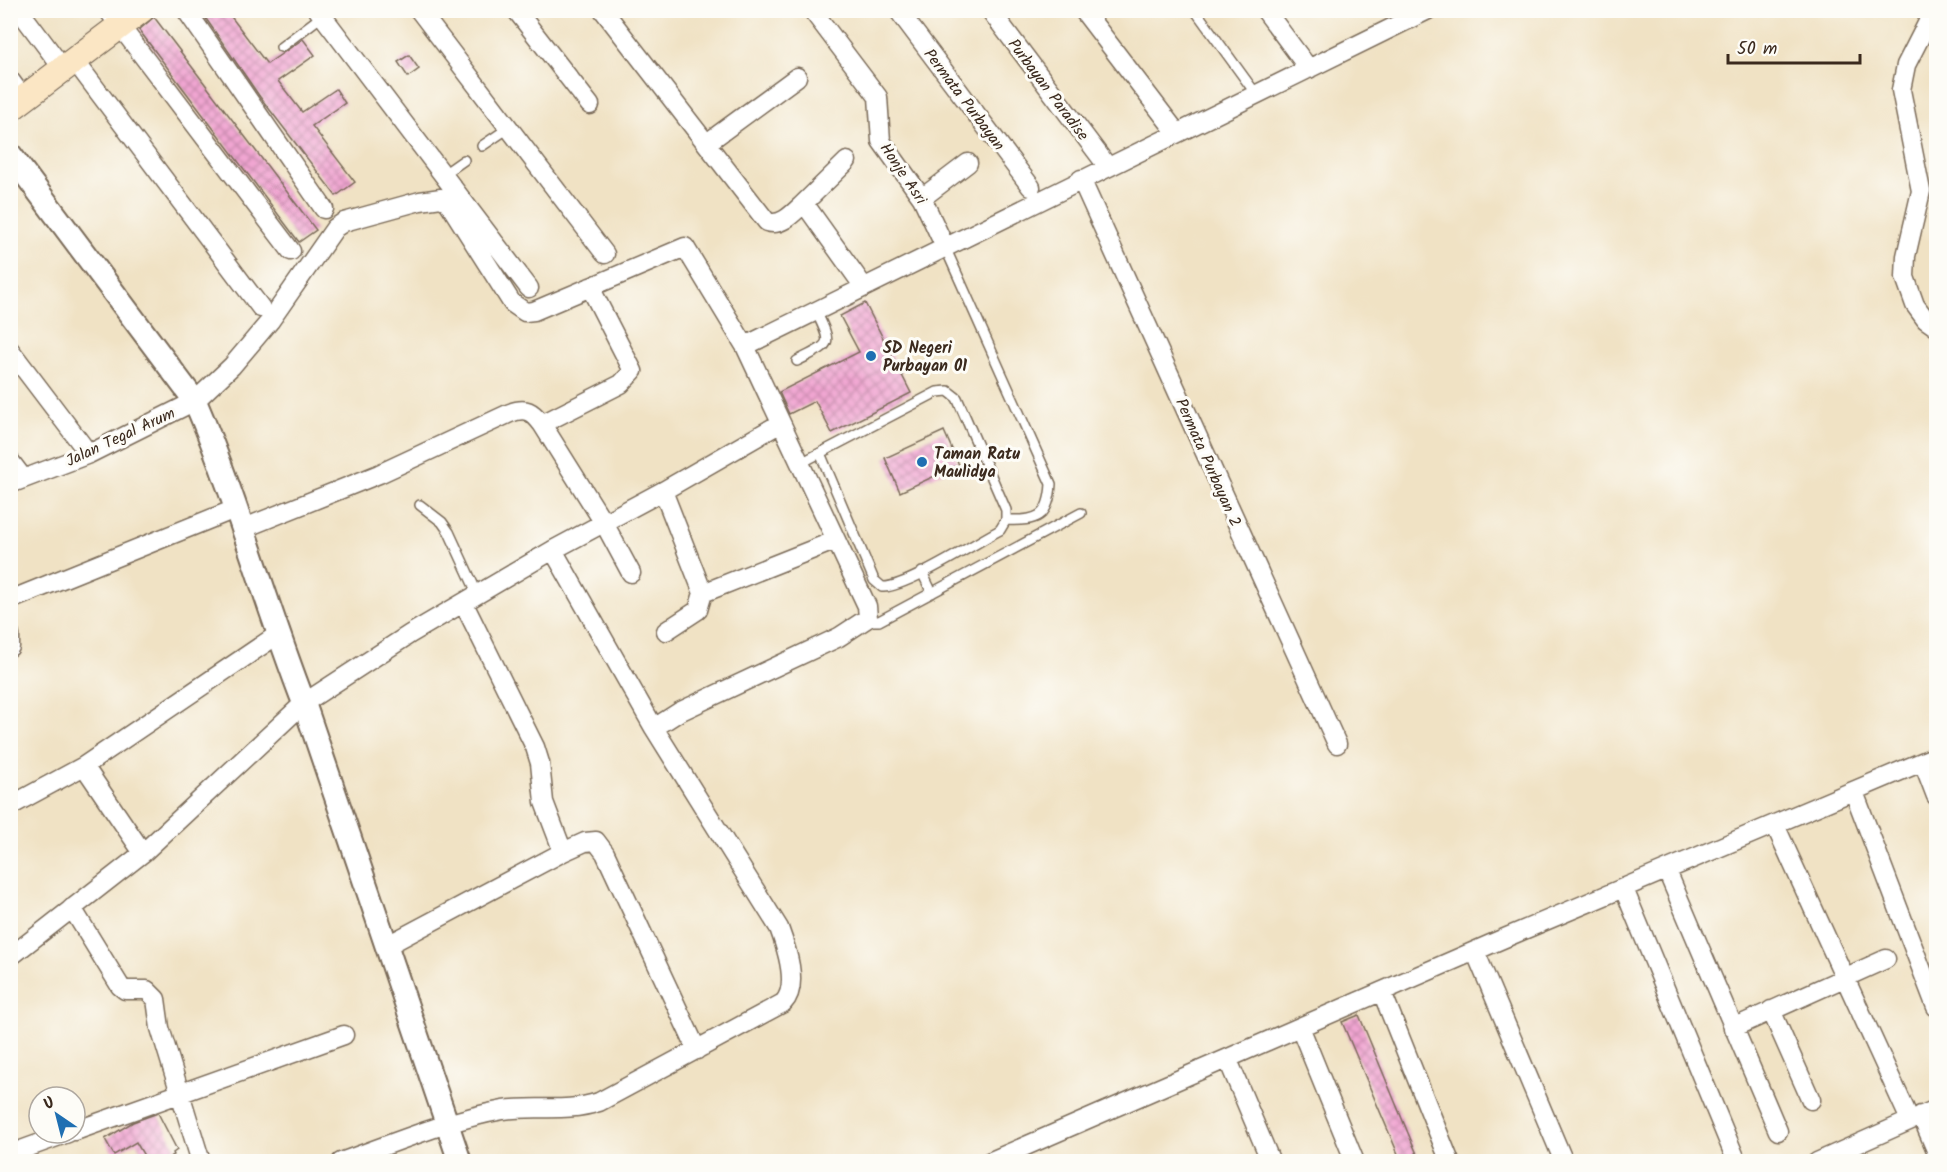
<svg xmlns="http://www.w3.org/2000/svg" width="1947" height="1172" font-family="Kalam,sans-serif">
	<style>
		.building { fill: url(#building-cross-hatch) }
		.lines { fill: none; stroke-linecap: round; stroke-linejoin: round }
		.service-casing { stroke: #7a6a58; stroke-width: 12 }
		.minor-casing { stroke: #7a6a58; stroke-width: 21 }
		.tertiary-casing { stroke: #7a6a58; stroke-width: 26 }
		.secondary-casing { stroke: #7a6a58; stroke-width: 28 }
		.service { stroke: #fff; stroke-width: 9 }
		.minor { stroke: #fff; stroke-width: 18 }
		.tertiary { stroke: #fff; stroke-width: 22 }
		.secondary { stroke: #fbe6c4; stroke-width: 26 }
		.poi-dot { fill: #1f6fb2; stroke: #fdfcf7; stroke-width: 2 }
		.labels { text-anchor: middle; stroke-width: 6; stroke-linejoin: round; paint-order: stroke }
		.street-label { font-size: 16px; fill: #3b2a1e; stroke: #fdfcf7 }
		.poi-label { font-size: 16px; font-weight: bold; fill: #3b2a1e; stroke: #fdfcf7; text-anchor: start }
	</style>
	<defs>
		<pattern id="building-cross-hatch" width="8" height="8" patternUnits="userSpaceOnUse" patternTransform="scale(1.5)"><rect width="8" height="8" fill="#f1a6d2"/><path d="M0 0l8 8M0 8l8-8" fill="none" stroke="#c487aa"/></pattern>
	</defs>
	<rect width="100%" height="100%" fill="#fdfcf7"/>
	<filter id="ink" filterUnits="userSpaceOnUse"><feTurbulence type="fractalNoise" baseFrequency=".0167" numOctaves="2"/><feDisplacementMap in="SourceGraphic" scale="12" xChannelSelector="R" yChannelSelector="G"/><feConvolveMatrix kernelMatrix="1 2 1 2 8 2 1 2 1" color-interpolation-filters="sRGB"/></filter>
	<filter id="wash" filterUnits="userSpaceOnUse"><feTurbulence type="fractalNoise" baseFrequency=".008" numOctaves="4" result="noise"/><feDisplacementMap in="SourceGraphic" scale="24" xChannelSelector="R" yChannelSelector="G"/><feGaussianBlur stdDeviation="1.35" result="paint"/><feColorMatrix in="noise" values="0 0 0 0 0 0 0 0 0 0 0 0 0 0 0 0 0 1.4 0 .05"/><feComposite in="paint" operator="in"/></filter>
	<g filter="url(#wash)">
		<rect width="100%" height="100%" fill="#f0e2c4"/>
		<g id="blocks">
			<path class="building" d="M200 10H226L267 64 303 39 315 55 278 81 302 112 336 89 345 103 312 126 355 182 336 196 260 97Z
				M154 17 316 230 299 242 139 30Z
				M409 55 419 69 408 77 398 62Z
				M865 303 911 393 832 433 815 401 789 414 779 392 859 352 840 316Z
				M944 431 959 465 900 492 885 458Z
				M1359 1015 1408 1133 1420 1161H1401L1342 1022Z
				M158 1113 177 1150 173 1153 174 1155 163 1161H147L136 1142 114 1155 105 1139 133 1122Z"/>
		</g>
	</g>
	<g filter="url(#ink)">
		<use href="#blocks" fill-opacity="0" stroke="#7a6a58" stroke-width="1.5"/>
		<g class="lines">
			<g class="service-casing">
				<path id="service" d="M1195 10 1256 94
					M281 47 322 16
					M482 146 507 129
					M444 174 464 160
					M945 247 1051 484C1049 518 1037 521 1006 520
					M797 361C832 343 833 347 816 311
					M799 464 937 392 948 391 957 398 1006 510V520L1000 530C977 542 904 589 882 587L874 580 820 453
					M420 505 442 522 449 532 478 595
					M922 572 932 593
					M866 621H879L1081 513"/>
			</g>
			<g class="minor-casing">
				<path id="minor" d="M19 10 64 70
					M108 10 291 251
					M186 10 324 209
					M318 10 529 288
					M419 10 605 254
					M516 10 590 105
					M603 10 767 222C782 227 794 212 804 203L864 287
					M812 10 878 97 881 141 922 198 945 247
					M898 10 1031 187
					M990 10 1108 167
					M1083 10 1177 133
					M1265 10 1309 69
					M1934 10 1906 65 1901 90 1921 191 1906 256 1905 277 1915 305 1926 320 1936 327
					M75 61 261 308
					M10 80 24 99
					M707 143 797 77
					M1081 179 1337 744
					M922 198 968 163
					M804 203 847 161
					M745 346 1428 10
					M10 350 89 454
					M542 424 621 384 633 371 590 287
					M10 461 23 478
					M10 484 89 454 195 401 232 366 270 321 335 228 344 222 420 201 441 198 448 202 512 303 525 312 534 311 685 247 745 346 867 606 868 618 839 637 679 712 654 728 779 928C786 947 800 986 783 1003L599 1102C565 1113 536 1105 503 1110 448 1120 394 1143 341 1162
					M663 491 703 593
					M242 529 379 474 510 413C526 407 532 411 542 424L604 523 631 573
					M553 550 654 728
					M10 600 235 509
					M464 604 535 747 540 763 544 802 563 852
					M666 631 698 610 703 593 834 541
					M10 635V647
					M1923 762 1936 796
					M84 766 143 853
					M1854 792 1936 1007
					M10 806 84 766 277 635
					M1775 825 1910 1120
					M1667 871 1778 1131
					M1624 889 1737 1162
					M72 908 120 986 125 990H147L156 999 160 1028 201 1162
					M386 946 563 852 585 842 596 841 605 853 697 1050
					M1475 951 1564 1162
					M10 957 143 853 304 703 410 634 553 550 663 491 781 423
					M1382 992 1450 1162
					M1771 1010 1811 1100
					M1300 1027 1355 1162
					M1733 1028 1886 959
					M1228 1060 1271 1162
					M1921 1115 1936 1150
					M75 1131 344 1035
					M10 1154 68 1133
					M989 1162 1500 940 1936 756
					M1817 1162 1936 1109"/>
			</g>
			<g class="tertiary-casing">
				<path id="tertiary" d="M10 154 195 401C237 499 265 603 304 703L460 1162"/>
			</g>
			<g class="secondary-casing">
				<path id="secondary" d="M10 109 141 10"/>
			</g>
			<use href="#service" class="service"/>
			<use href="#minor" class="minor"/>
			<use href="#tertiary" class="tertiary"/>
			<use href="#secondary" class="secondary"/>
		</g>
	</g>
	<g class="poi-dot">
		<circle cx="871" cy="356" r="6"/>
		<circle cx="922" cy="462" r="6"/>
	</g>
	<g class="labels">
		<g class="street-label">
			<text transform="translate(1049 89) rotate(53)" y="6">Purbayan Paradise</text>
			<text transform="translate(965 99) rotate(53)" y="6">Permata Purbayan</text>
			<text transform="translate(904 173) rotate(56)" y="6">Honje Asri</text>
			<text transform="translate(120 436) rotate(-25)" y="6">Jalan Tegal Arum</text>
			<text transform="translate(1209 462) rotate(66)" y="6">Permata Purbayan 2</text>
		</g>
		<g class="poi-label">
			<text x="883" y="353">SD Negeri<tspan x="883" dy="18">Purbayan 01</tspan></text>
			<text x="934" y="459">Taman Ratu<tspan x="934" dy="18">Maulidya</tspan></text>
		</g>
	</g>
	<rect width="1947" height="1172" fill="none" stroke="#fdfcf7" stroke-width="36"/>
	<g transform="translate(57 1115) rotate(325)"><circle r="28" fill="#fdfcf7" stroke="#afa8a0" stroke-width="1.5"/>
	<path d="M0-4.5L10 22L0 15L-10 22Z" fill="#1f6fb2"/>
	<text y="-9" font-size="16" font-weight="bold" text-anchor="middle" fill="#3b2a1e">U</text>
	</g>
	<path d="M1728 54v9h132v-9" fill="none" stroke="#3b2a1e" stroke-width="3"/>
	<text x="1737" y="54" font-size="18" fill="#3b2a1e" stroke="#fdfcf7" stroke-width="4.5" paint-order="stroke">50 m</text>
</svg>
